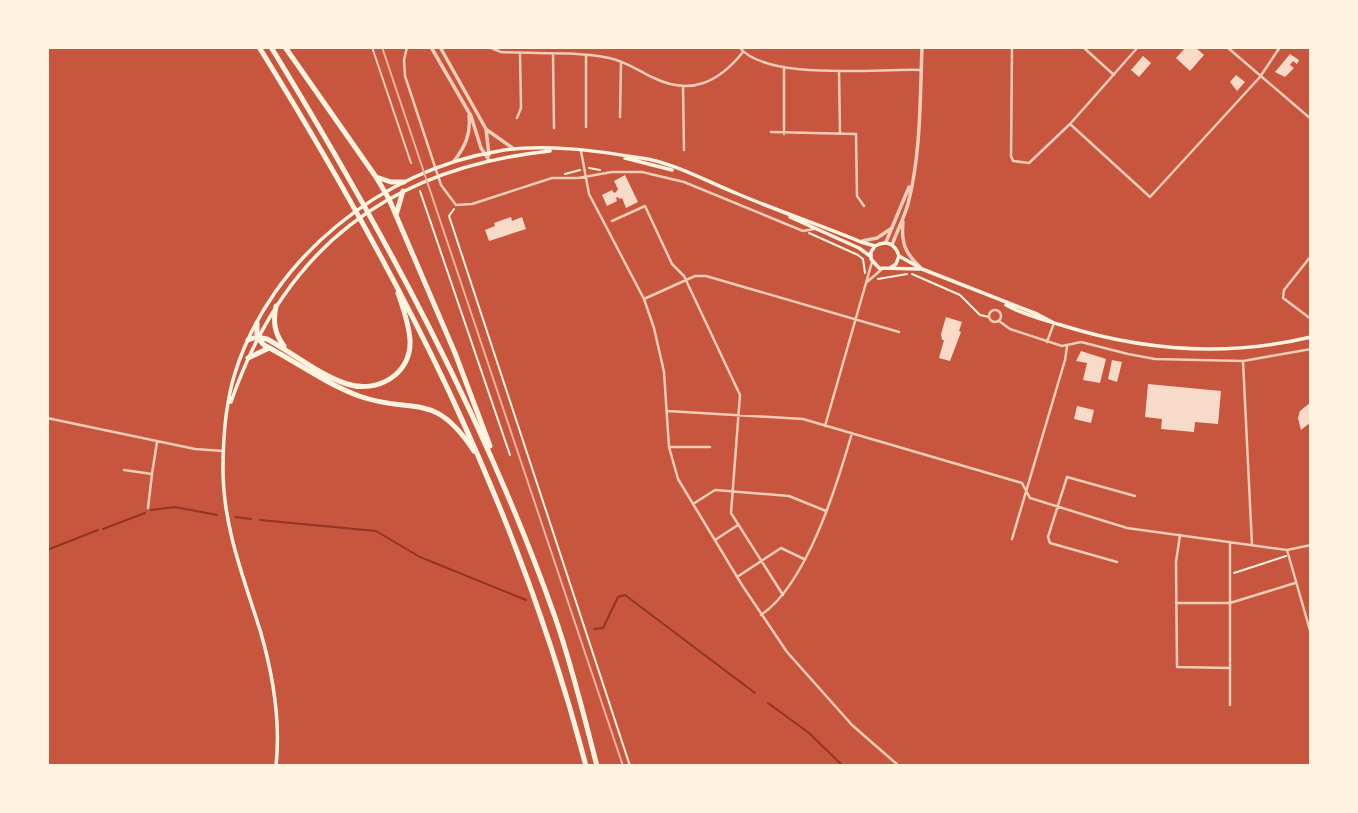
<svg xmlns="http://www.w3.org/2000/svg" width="1358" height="813" font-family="'Noto Serif',serif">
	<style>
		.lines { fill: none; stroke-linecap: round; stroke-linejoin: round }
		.stream { stroke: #8f3625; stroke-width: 2 }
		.building { fill: #f7dbc8 }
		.path { stroke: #fff3e0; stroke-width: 2 }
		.service { stroke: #f1ccb7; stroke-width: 2 }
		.minor { stroke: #f1ccb7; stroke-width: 2.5 }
		.tertiary { stroke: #f1ccb7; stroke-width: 3.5 }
		.secondary { stroke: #fff3e0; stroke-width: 3.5 }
		.motorway { stroke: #fff3e0; stroke-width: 5 }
		.rail { stroke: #e9b49f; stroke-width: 2 }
	</style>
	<rect width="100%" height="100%" fill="#c8553d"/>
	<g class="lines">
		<path class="stream" d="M151 510 175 507 217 515
			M235 517 251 519
			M260 520 376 531 420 557 526 600
			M103 529 145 513
			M47 550 98 530
			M594 629 603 628 618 597 625 595 755 693
			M768 703 809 733 843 766"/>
	</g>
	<path class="building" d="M1186 47H1195L1204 55 1190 71 1176 58Z
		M1290 54 1299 60 1297 64 1293 61 1290 65 1294 68 1285 77 1275 72Z
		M1143 56 1151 63 1139 77 1131 70Z
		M1236 75 1245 82 1237 91 1230 82Z
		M625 175 638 202 626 208 622 198 619 199 618 197 616 198 617 201 607 206 602 195 612 190 614 193 616 192 618 189 614 181Z
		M511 217 512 221 522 217 526 229 489 241 485 230 495 226 494 223Z
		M946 317 962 322 959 331 961 332 950 361 939 358 944 340H942L941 334Z
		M1081 351 1106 359 1100 383 1083 380 1087 363 1076 361Z
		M1112 360 1122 362 1117 382 1108 379Z
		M1148 384 1221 391 1218 424 1195 422 1194 432 1161 429 1162 419 1145 417Z
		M1311 402V422L1301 430 1298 418 1300 411Z
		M1077 406 1094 410 1091 423 1074 419Z"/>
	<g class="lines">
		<path class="path" d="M589 168 600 170
			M565 174 580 170
			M420 191 510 455
			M454 209 449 216 453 228 630 766
			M809 233 858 255 863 259 865 273
			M912 274 960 295 980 315 989 317
			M878 279 907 274
			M1234 573 1286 556"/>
		<path class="service" d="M372 47 411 163"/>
		<path class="minor" d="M407 47 404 60 405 76 441 185 456 205 472 204 552 178H578L612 172H642L684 182 803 231 814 229
			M489 47 501 52C536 54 575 51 609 58 625 61 639 71 654 78 691 96 719 82 743 52
			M739 47C768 82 878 68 921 70
			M1012 47 1011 156 1013 161 1029 163 1070 124 1138 47
			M1083 47 1114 75
			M1227 47 1311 119
			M553 54 554 128
			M839 71 840 133
			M683 86 684 150
			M620 117 621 62
			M517 118 521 108 520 53
			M1070 124 1150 197 1260 77 1280 47
			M586 127V56
			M771 132 856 134 857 196 864 206
			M784 134V67
			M581 151 589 194 644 299 654 328 664 372 669 447 678 479 742 585 787 652 852 725 899 766
			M612 221 645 206 672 264 684 276 740 395 731 513 783 595
			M1311 256 1284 290 1283 298 1311 319
			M867 282 882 269
			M644 299 695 276H706L899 332
			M989 316a6 6 0 1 1 12 0a6 6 0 1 1-12 0Z
			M999 321 1010 329 1062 346 1081 342 1128 354 1155 359 1243 361 1311 349
			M1047 342 1054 323
			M1243 361 1252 545
			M667 411 803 419 1022 483 1030 498 1127 528 1287 550 1311 545
			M47 418 195 449 223 451
			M825 426 872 262
			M669 447H710
			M124 470 152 474 157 442
			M693 504 715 490 789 496 826 511
			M148 508 152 474
			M1180 535 1176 562 1177 667 1230 668
			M1012 539 1065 360 1067 347
			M715 540 738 525
			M1230 542V705
			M1287 550 1311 634
			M1117 562 1050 543 1048 537 1067 477 1135 496
			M737 577 781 548 804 559
			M1176 603H1230L1295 583
			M761 615C807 584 837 485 852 433"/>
		<path class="tertiary" d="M431 47 471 116 481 148 489 160
			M440 47 486 129 489 155
			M487 130 514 149
			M454 161C465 147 471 134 469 116
			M903 222C901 243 905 253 920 267
			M862 241 877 238 892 228
			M886 242 909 187
			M892 245C897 231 904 218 908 204 921 154 920 99 922 47"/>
		<path class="secondary" d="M625 158 672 170
			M790 217 859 248 870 256
			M875 246 871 252V259L879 268 920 269
			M890 268 896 264 899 256
			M1006 305C1024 315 1041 319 1061 325 1143 351 1227 357 1311 337
			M231 402C284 248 389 168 550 151
			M276 766C281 719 273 674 260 630 243 576 223 526 223 469 223 438 226 402 235 373 271 258 382 170 499 151 542 143 598 151 641 158 672 162 708 182 738 194 778 211 820 225 861 242L875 246C886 240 895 243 899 256L922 269 1037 314 1054 323"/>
		<path class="motorway" d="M259 47C402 278 517 502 586 766
			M271 47C382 229 484 416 555 617 572 666 584 716 597 766
			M285 47 376 177 389 199 455 353 490 446
			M376 177 391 182H404
			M396 215 403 191
			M276 306C273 321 274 333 284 346
			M257 323V337L264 345C295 361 326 384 359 396 415 416 433 389 474 451
			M248 340 257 337 267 339C293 353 319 375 347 384 377 394 412 374 410 340 409 324 403 308 398 293
			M248 358 269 348"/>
		<path class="rail" d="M382 47 623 766"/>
	</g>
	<rect width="1358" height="813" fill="none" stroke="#fff3e0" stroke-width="98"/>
</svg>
